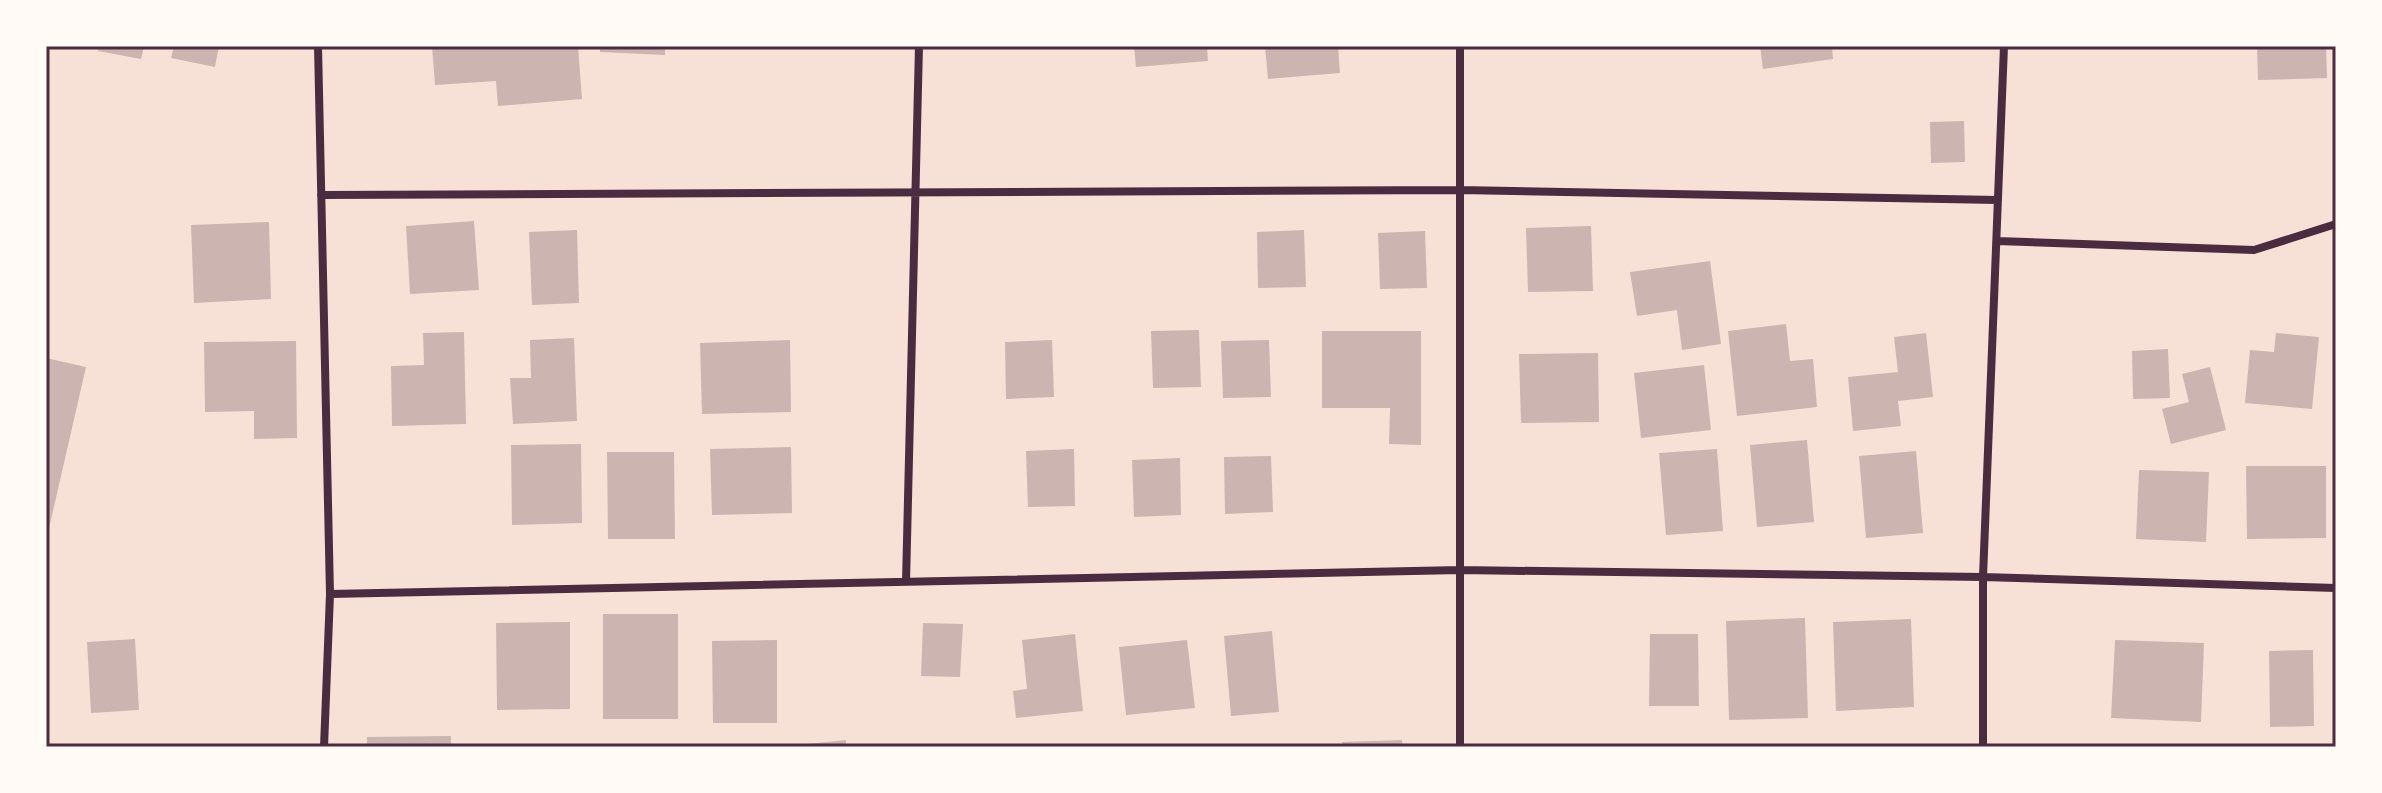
<svg xmlns="http://www.w3.org/2000/svg" width="2382" height="793" font-family="'Work Sans',sans-serif">
	<style>
		.building { fill: #ccb4b1 }
		.lines { fill: none; stroke-linecap: round; stroke-linejoin: round }
		.minor { stroke: #4a2c40; stroke-width: 8 }
		.neatline { fill: none; stroke: #4a2c40; stroke-width: 3 }
	</style>
	<rect width="100%" height="100%" fill="#f7e1d7"/>
	<path class="building" d="M99 46H144L141 59 98 51Z
		M174 46H219L215 67 171 58Z
		M432 46H578L582 99 498 106 496 81 435 85Z
		M600 46H665V55L600 52Z
		M1134 46H1207L1208 61 1136 67Z
		M1265 46H1338L1340 73 1268 79Z
		M1760 46H1832L1833 59 1763 69Z
		M2257 46H2326L2327 78 2258 80Z
		M1964 121 1965 162 1931 163 1930 122Z
		M474 221 479 290 410 294 406 226Z
		M269 222 271 299 194 303 191 225Z
		M1591 226 1593 291 1528 292 1526 228Z
		M577 230 579 303 532 305 529 232Z
		M1304 230 1306 287 1258 288 1257 232Z
		M1425 231 1427 288 1380 289 1378 233Z
		M1710 261 1721 344 1682 350 1677 310 1637 316 1630 272Z
		M1786 324 1790 361 1813 359 1817 407 1737 416 1728 331Z
		M1199 330 1201 387 1153 388 1151 331Z
		M1322 331H1421V445L1389 444 1390 408H1322Z
		M464 332 466 424 392 426 391 366 424 365 423 333Z
		M1926 333 1933 397 1898 401 1901 426 1853 431 1848 377 1898 372 1894 337Z
		M2276 333 2319 337 2312 409 2245 403 2250 350 2274 352Z
		M574 338 577 421 513 424 510 378H531L530 340Z
		M790 340 791 412 702 414 700 343Z
		M1052 340 1054 397 1006 399 1005 342Z
		M1269 340 1271 397 1223 398 1221 341Z
		M296 341 297 438 254 439V411L205 412 204 342Z
		M2168 349 2170 398 2133 399 2132 351Z
		M1598 353 1599 422 1521 423 1519 354Z
		M46 358 86 367 47 537H46Z
		M1704 365 1711 430 1641 438 1634 373Z
		M2210 367 2226 430 2171 444 2162 409 2189 402 2182 374Z
		M1807 440 1814 522 1757 527 1750 445Z
		M581 444 582 523 512 525 511 445Z
		M791 447 792 513 712 515 710 449Z
		M1074 449 1075 506 1028 507 1026 451Z
		M1717 449 1723 531 1666 535 1659 453Z
		M1916 451 1923 533 1866 538 1859 456Z
		M607 452H674L675 539H608Z
		M1271 456 1273 512 1225 514 1224 457Z
		M1180 458 1181 515 1134 517 1132 460Z
		M2246 466H2326V538L2247 539Z
		M2139 470 2209 472 2206 542 2136 539Z
		M603 614H678V719H603Z
		M1805 618 1808 718 1729 720 1726 621Z
		M1911 619 1914 707 1836 711 1833 622Z
		M570 622V709L497 710 496 623Z
		M923 623 963 624 960 677 921 676Z
		M1272 631 1279 712 1231 716 1224 636Z
		M1075 634 1083 711 1016 718 1013 691 1027 689 1022 640Z
		M1650 634H1698L1699 706H1649Z
		M135 639 139 710 91 713 87 642Z
		M777 640V723H713L712 641Z
		M1187 640 1195 708 1126 715 1119 647Z
		M2115 640 2204 643 2201 722 2111 718Z
		M2313 650 2314 726 2270 727 2269 651Z
		M451 736V747H367V737Z
		M846 740V747H798V745Z
		M1402 740 1403 747H1343L1342 742Z
		M251 744H287V747H251Z"/>
	<g class="lines">
		<path class="minor" d="M318 46 330 594 324 747
			M1460 46V747
			M321 195 1460 190 1998 200
			M1997 241 2254 250 2336 224
			M906 582 919 46
			M330 594 1460 570 1983 577 2336 588
			M1983 747V577L2004 46"/>
	</g>
	<rect width="2382" height="793" fill="none" stroke="#fffaf5" stroke-width="96"/>
	<rect x="48" y="48" width="2286" height="697" class="neatline"/>
</svg>
